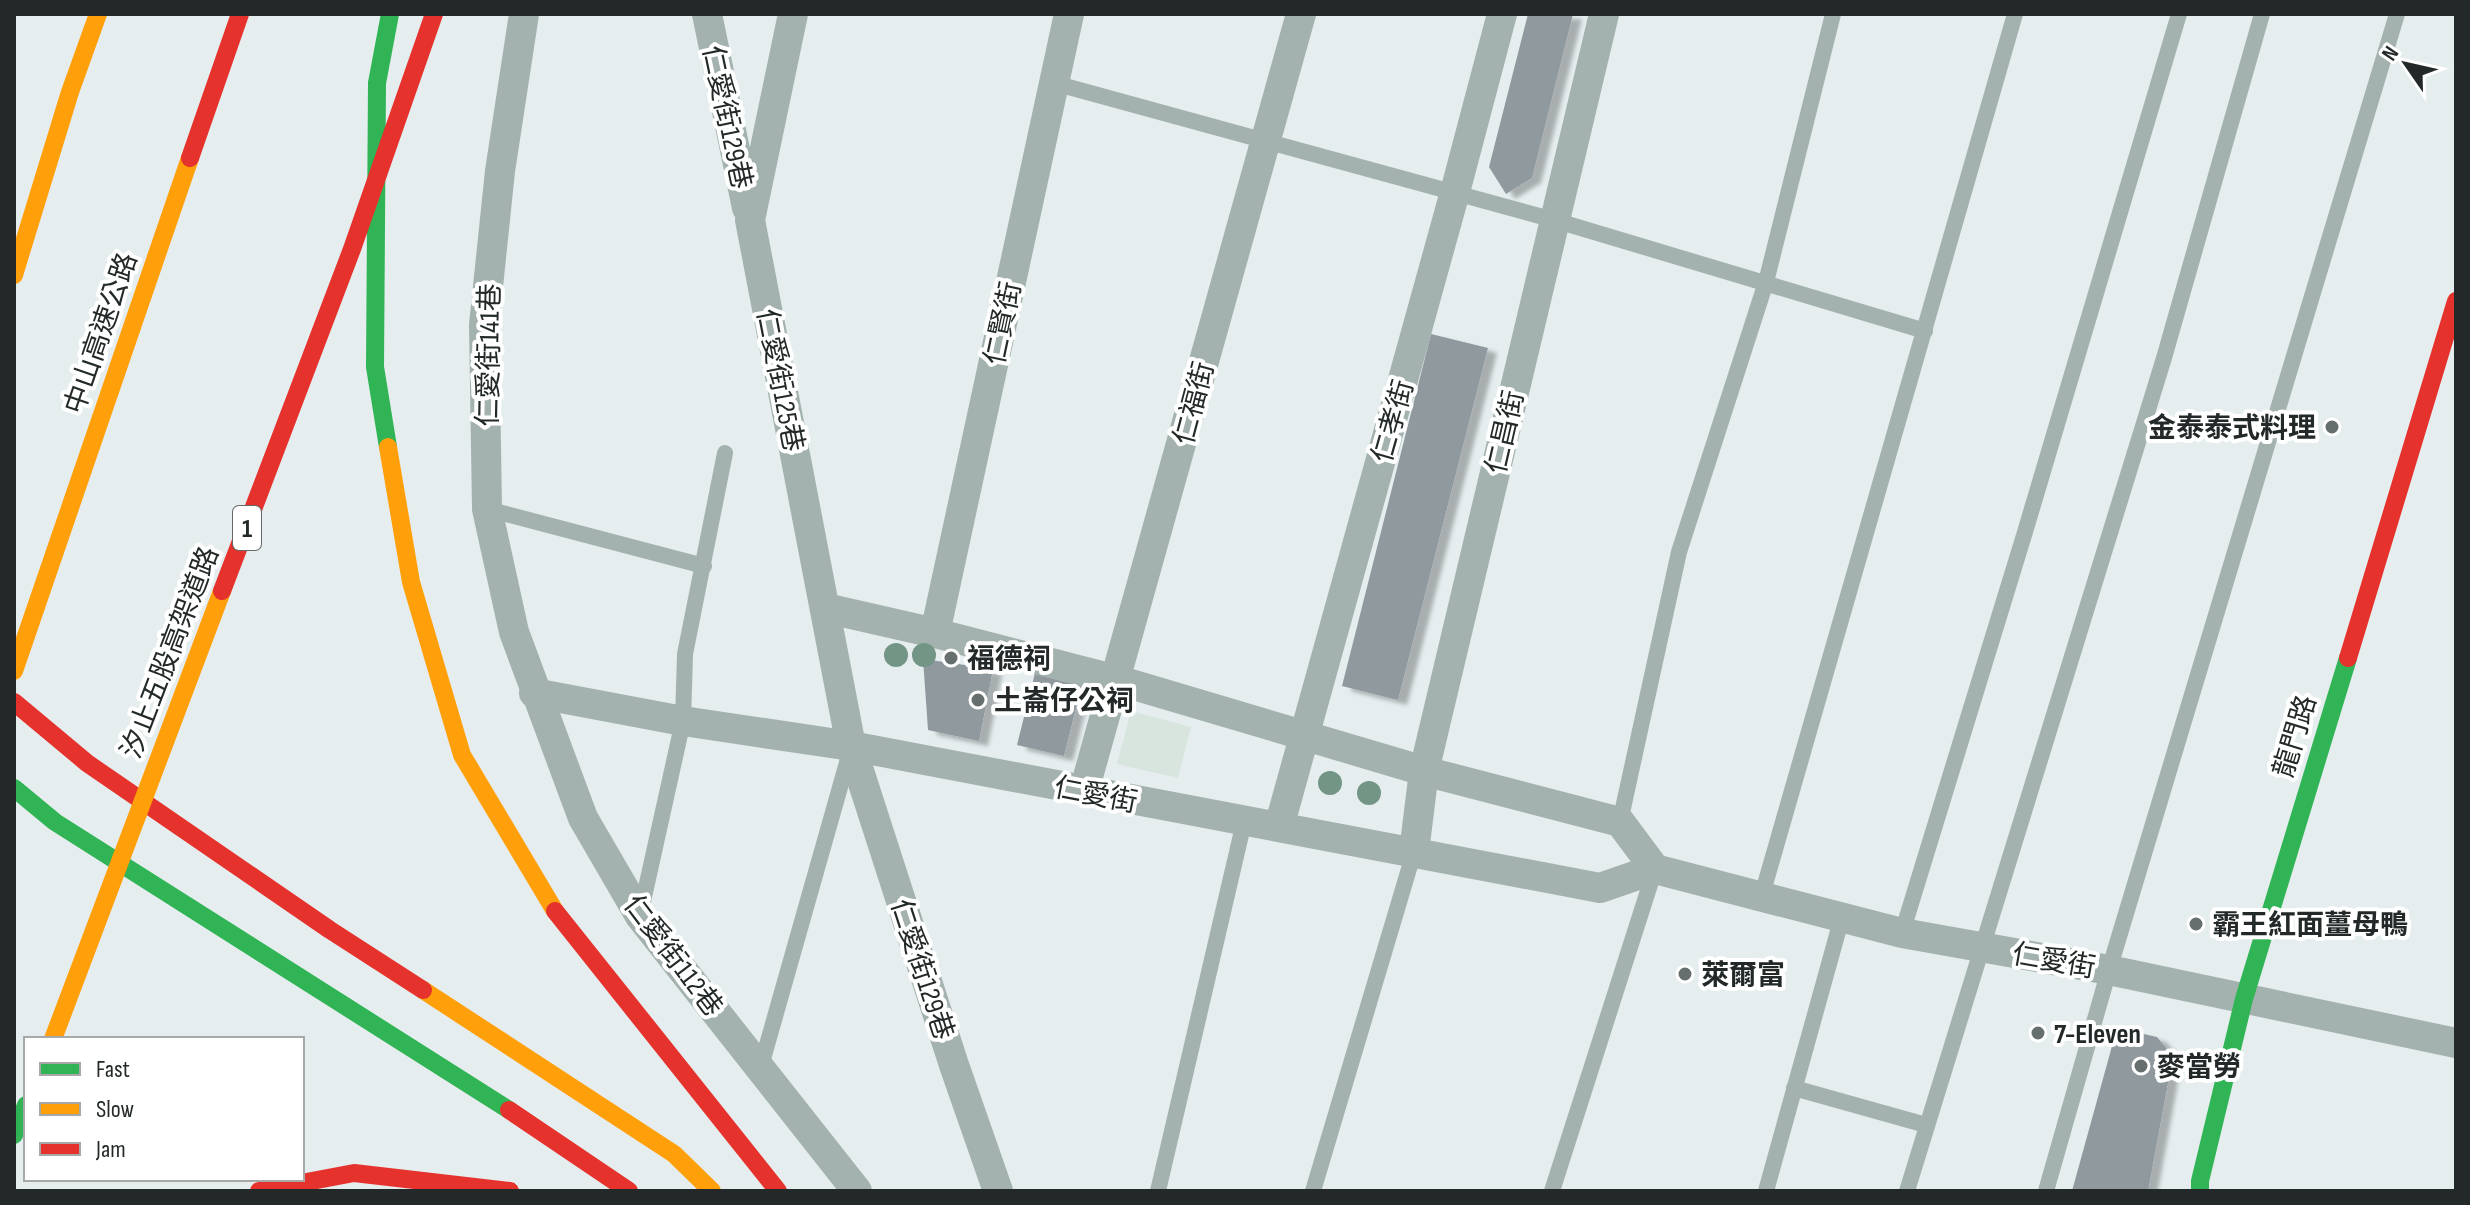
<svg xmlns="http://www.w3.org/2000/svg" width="2470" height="1205" font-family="'Sofia Sans Condensed','Noto Sans TC',sans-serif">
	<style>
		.green { fill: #d7e5de }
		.building { fill: #909a9e; filter: url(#shadow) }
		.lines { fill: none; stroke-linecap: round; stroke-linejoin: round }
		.lane { stroke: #a4b2af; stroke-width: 16 }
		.street { stroke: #a4b2af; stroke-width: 30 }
		.fast { stroke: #30b455; stroke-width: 18 }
		.slow { stroke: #ff9f0a; stroke-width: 18 }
		.jam { stroke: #e5322d; stroke-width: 18 }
		.slow-bridge { stroke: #ff9f0a; stroke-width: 18 }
		.jam-bridge { stroke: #e5322d; stroke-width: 18 }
		.tree { fill: #739585 }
		.poi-dot { fill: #676e6e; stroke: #fff; stroke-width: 3 }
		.labels { text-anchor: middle; stroke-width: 8; stroke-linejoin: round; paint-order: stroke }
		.shield { fill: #fff; stroke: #656969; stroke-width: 2 }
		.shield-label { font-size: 26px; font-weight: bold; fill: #232929 }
		.street-label { font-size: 28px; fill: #232929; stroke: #fff }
		.poi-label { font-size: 28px; font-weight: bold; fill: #232929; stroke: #fff; text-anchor: start }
	</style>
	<defs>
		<filter id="shadow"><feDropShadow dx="9" dy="5" stdDeviation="2" flood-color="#0004"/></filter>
	</defs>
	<rect width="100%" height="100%" fill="#e5edee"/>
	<path class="green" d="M1131 711 1191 727 1178 778 1117 764Z"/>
	<path class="building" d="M1528 14H1573L1532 178 1506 194 1489 167Z
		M1431 334 1488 348 1398 700 1342 686Z
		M923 659 993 669 979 741 928 730Z
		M1035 673 1082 684 1064 756 1017 745Z
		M2117 1028 2157 1037 2173 1056 2148 1191H2072Z"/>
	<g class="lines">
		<path class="lane" d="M1054 83 1554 220 1925 331
			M487 509 704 566
			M1620 822 1679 552 1766 282 1833 14
			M1762 895 2015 14
			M640 915 683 721 685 654 725 453
			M1902 933 2025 532 2179 14
			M761 1066 850 752
			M1794 1088 1926 1125
			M1158 1191 1244 822
			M1313 1191 1414 852
			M1552 1191 1655 869
			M1766 1191 1842 917
			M1907 1191 2164 358 2262 14
			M2046 1191 2109 970 2397 14"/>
		<path class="street" d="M524 14 500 171 484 325 487 509 514 632 583 818 640 916 857 1191
			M707 14 747 208
			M793 14 750 220 851 746 954 1065 998 1191
			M825 608 935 633 1117 680 1424 771 1620 822 1655 869
			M935 633 1069 14
			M534 693 683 721 851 746 1600 888 1655 869 1902 933 2109 970 2456 1043
			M1084 791 1301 14
			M1279 827 1455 192 1502 14
			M1414 852 1424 771 1604 14"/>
		<path class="fast" d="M388 447 375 367 377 83 390 14
			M14 788 55 822 509 1110
			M14 1135 26 1105
			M2200 1191V1181L2244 999 2348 658"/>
		<path class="slow" d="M14 275 70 92 98 14
			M388 447 411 582 462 755 555 911
			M14 671 190 158
			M423 990 674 1154 712 1191"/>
		<path class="jam" d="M190 158 240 14
			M2348 658 2456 301
			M14 702 87 763 330 930 423 990
			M555 911 778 1191
			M509 1110 629 1191
			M259 1191 354 1173 510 1191"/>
		<path class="slow-bridge" d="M53 1039 222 591"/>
		<path class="jam-bridge" d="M222 591 352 249 434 14"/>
	</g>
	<g class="tree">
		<circle cx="896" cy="655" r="12"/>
		<circle cx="924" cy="655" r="12"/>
		<circle cx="1330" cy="783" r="12"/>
		<circle cx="1369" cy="793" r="12"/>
	</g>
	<g class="poi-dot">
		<circle cx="2332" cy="427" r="8"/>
		<circle cx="951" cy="658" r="8"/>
		<circle cx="978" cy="700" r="8"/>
		<circle cx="2196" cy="924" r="8"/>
		<circle cx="1685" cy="974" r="8"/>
		<circle cx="2038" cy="1033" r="8"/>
		<circle cx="2141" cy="1066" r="8"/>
	</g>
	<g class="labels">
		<rect class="shield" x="233" y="506" width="28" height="44" rx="6"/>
		<g class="shield-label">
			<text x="247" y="537">1</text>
		</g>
		<g class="street-label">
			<text transform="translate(728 117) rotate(78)" y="10">仁愛街129巷</text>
			<text transform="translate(1002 323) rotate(-78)" y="10">仁賢街</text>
			<text transform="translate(100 333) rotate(-71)" y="10">中山高速公路</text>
			<text transform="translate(488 355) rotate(-89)" y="10">仁愛街141巷</text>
			<text transform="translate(781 380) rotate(79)" y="10">仁愛街125巷</text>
			<text transform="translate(1193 403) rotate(-75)" y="10">仁福街</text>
			<text transform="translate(1392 421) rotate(-74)" y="10">仁孝街</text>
			<text transform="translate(1504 432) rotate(-77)" y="10">仁昌街</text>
			<text transform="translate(169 652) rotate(-69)" y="10">汐止五股高架道路</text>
			<text transform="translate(2294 736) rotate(-73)" y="10">龍門路</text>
			<text transform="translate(1096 794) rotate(11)" y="10">仁愛街</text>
			<text transform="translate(674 955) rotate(53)" y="10">仁愛街112巷</text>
			<text transform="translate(2054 960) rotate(10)" y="10">仁愛街</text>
			<text transform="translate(923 969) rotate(72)" y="10">仁愛街129巷</text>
		</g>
		<g class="poi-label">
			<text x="2316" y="437" text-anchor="end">金泰泰式料理</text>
			<text x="967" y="668">福德祠</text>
			<text x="994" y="710">土崙仔公祠</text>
			<text x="2212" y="934">霸王紅面薑母鴨</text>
			<text x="1701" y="984">萊爾富</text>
			<text x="2054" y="1043">7-Eleven</text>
			<text x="2157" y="1076">麥當勞</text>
		</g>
	</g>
	<rect width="2470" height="1205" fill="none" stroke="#232929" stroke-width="32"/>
	<rect x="24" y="1037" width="280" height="144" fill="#ffffff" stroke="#a7a9a9" stroke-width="2"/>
	<rect x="40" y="1063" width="40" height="12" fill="#30b455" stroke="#a7a9a9" stroke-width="2"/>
	<text x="96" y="1077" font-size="24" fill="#232929">Fast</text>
	<rect x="40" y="1103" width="40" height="12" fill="#ff9f0a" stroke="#a7a9a9" stroke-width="2"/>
	<text x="96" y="1117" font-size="24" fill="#232929">Slow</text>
	<rect x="40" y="1143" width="40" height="12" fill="#e5322d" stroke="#a7a9a9" stroke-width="2"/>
	<text x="96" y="1157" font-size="24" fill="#232929">Jam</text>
	<g transform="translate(2406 64) rotate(304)" stroke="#ffffff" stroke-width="6" paint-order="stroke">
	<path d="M0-6L14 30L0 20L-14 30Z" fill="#232929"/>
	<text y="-12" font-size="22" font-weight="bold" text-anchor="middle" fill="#232929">N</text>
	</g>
</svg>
